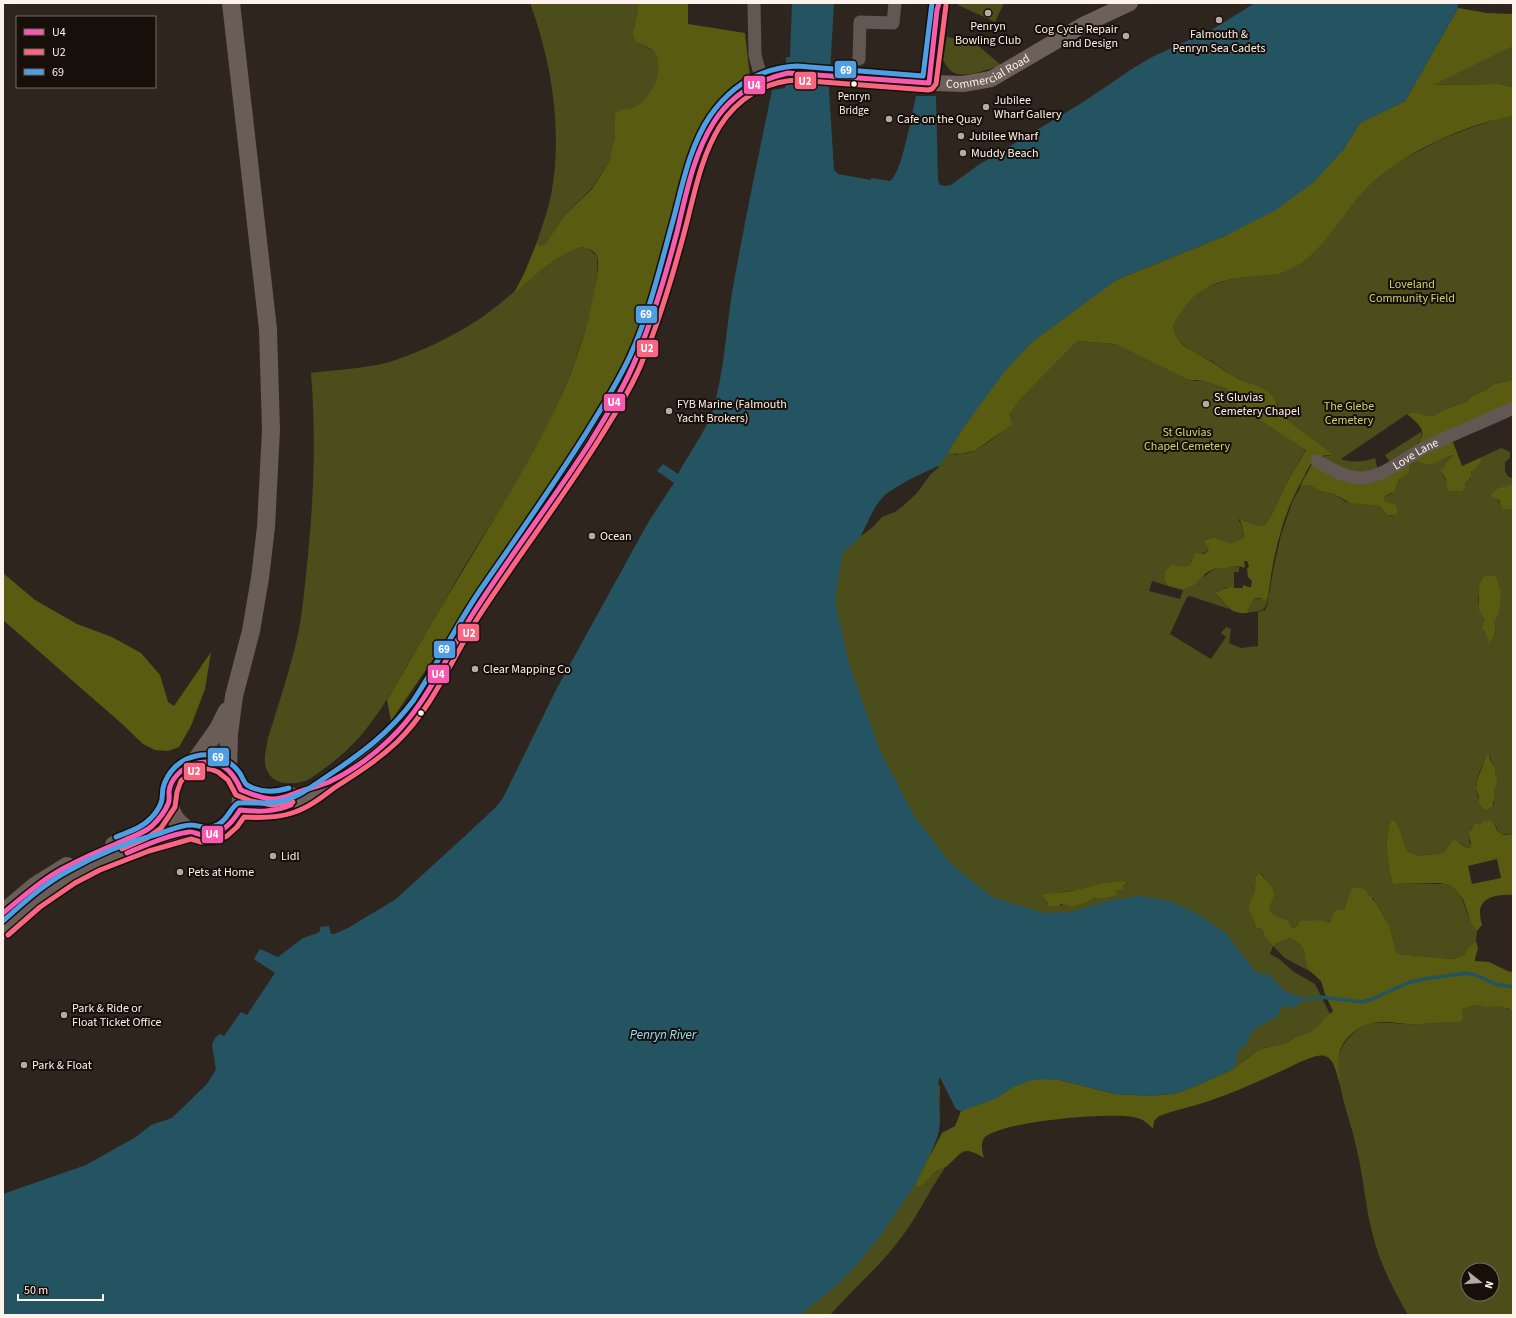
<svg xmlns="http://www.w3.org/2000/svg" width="1516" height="1318" font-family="'Source Sans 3',sans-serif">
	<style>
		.green { fill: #4b4d1a; fill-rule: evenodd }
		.forest { fill: #595b10; fill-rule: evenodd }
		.water { fill: #245462 }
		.pier { fill: #2f251f }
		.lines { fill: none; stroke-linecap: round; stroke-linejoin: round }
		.stream { stroke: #245462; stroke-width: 3.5 }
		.minor { stroke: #625753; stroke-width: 13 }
		.major { stroke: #6d5f5a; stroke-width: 16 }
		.highway { stroke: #6a5c56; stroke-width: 18 }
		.bus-1-casing { stroke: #170f0a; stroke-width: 8 }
		.bus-2-casing { stroke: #170f0a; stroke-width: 8 }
		.bus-3-casing { stroke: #170f0a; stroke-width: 8 }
		.bus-1 { stroke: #f75aaf; stroke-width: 5 }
		.bus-2 { stroke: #fa6682; stroke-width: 5 }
		.bus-3 { stroke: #4d9ee5; stroke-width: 5 }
		.poi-dot { fill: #b6aaa3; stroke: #170f0a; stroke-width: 1.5 }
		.bus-dot { fill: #fff2ea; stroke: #170f0a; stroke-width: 1.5 }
		.labels { text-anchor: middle; stroke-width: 4; stroke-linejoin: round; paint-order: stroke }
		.bus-label { font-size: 11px; fill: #fff2ea; stroke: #170f0a }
		.poi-label { font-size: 12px; fill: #fff2ea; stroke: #170f0a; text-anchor: start }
		.street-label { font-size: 12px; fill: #fff2ea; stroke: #170f0a }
		.park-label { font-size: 12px; fill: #cdd76c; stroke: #170f0a }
		.water-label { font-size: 13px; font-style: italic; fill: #99e3fa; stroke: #170f0a }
		.line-badge { stroke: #170f0a; stroke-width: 1.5 }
		.badge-label { font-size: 11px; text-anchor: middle; font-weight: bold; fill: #fff }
	</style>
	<rect width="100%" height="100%" fill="#2f251f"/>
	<path class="green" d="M530 3H639L634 29 639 44C644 47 652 48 655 53 665 68 654 93 641 103 633 109 624 111 615 114V135L609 162 592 188 565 215 545 244 540 246 537 242C542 226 548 211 551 195 563 132 552 63 530 3Z
		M959 3H1004L995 22 958 5Z
		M1457 3 1458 8 1118 279 953 454C976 457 995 436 1012 424 1011 421 1009 419 1010 416 1013 400 1063 354 1077 341L1115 344 1186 379 1195 381 1201 380 1227 389 1233 402 1306 449 1287 482 1272 514 1265 525 1261 526 1238 518 1244 532 1243 538C1240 539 1237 541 1234 542 1222 545 1217 532 1203 541L1209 550 1192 559 1190 565 1183 568 1172 564 1165 581 1168 586 1152 581 1149 591 1180 599 1183 590 1195 585 1200 579 1216 568H1228L1235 566 1239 567V572H1234V588C1230 585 1220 589 1215 593L1229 609 1190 596 1187 597 1170 634 1211 659 1226 637 1221 633 1226 627 1231 629 1229 643 1241 648 1258 646V612L1265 610 1267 606 1274 566 1281 535 1293 500 1302 485H1309L1320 491 1334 494 1346 502 1379 506 1390 516H1396L1398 507 1395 503C1390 502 1387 505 1384 500V497L1391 494 1396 489 1401 476 1409 473 1410 464 1414 461C1420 461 1424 465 1430 465 1439 463 1444 456 1454 455L1445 463 1443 468 1441 469 1443 475 1452 491 1462 492 1463 489 1466 487 1465 484 1471 478 1472 470 1478 466 1484 456 1501 448 1510 452V458L1505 462V471L1508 476 1512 478 1513 483 1510 486 1497 489 1492 492 1504 509H1513V835C1491 834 1503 832 1492 821H1483L1480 825H1474L1471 829 1469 842 1471 845 1469 849 1461 843 1452 841 1443 853 1418 856 1407 851 1399 827 1394 820 1391 822C1384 838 1387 866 1393 884H1445C1461 888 1463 902 1468 915 1470 921 1475 926 1477 931L1476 941 1468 947 1465 955 1453 959 1399 954 1396 953 1390 927 1373 898 1348 897 1344 910H1339L1329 923 1319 919 1314 922 1309 921H1300L1295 928H1292L1288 920 1279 917 1270 911C1268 903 1277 897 1273 889 1270 882 1264 878 1261 873L1256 876 1254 893 1249 904 1248 909 1252 916 1256 928 1262 929 1266 939 1273 946 1277 943 1290 938C1293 940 1297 941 1300 943 1310 950 1303 965 1313 973L1285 958 1273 946 1270 954 1279 959 1294 972 1315 984 1330 1014 1322 1020 1320 1024 1307 1033 1295 1037 1287 1043 1260 1049 1233 1069 1060 1080 961 1111 956 1109 940 1077 938 1082 940 1087 939 1130 934 1146 919 1187 939 1169 945 1168C928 1192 916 1220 897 1243 877 1269 852 1290 830 1315H385L983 957 757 521ZM940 466 930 475 917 493 903 506 895 512 882 517 873 527 861 536C874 502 883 491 917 476 924 473 933 467 940 466ZM1489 575 1494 576C1501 598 1502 601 1494 623 1499 631 1493 637 1490 644L1483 631 1485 618C1481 613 1478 607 1478 600 1478 598 1479 596 1479 594 1480 586 1479 577 1489 575ZM1488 753 1495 767V774L1497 785 1494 791V804L1483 809 1478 802C1479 796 1476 792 1476 787 1476 775 1484 764 1488 753ZM1128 882 1123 887 1115 891 1118 894 1110 898 1094 897 1083 904H1074L1070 907C1061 903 1056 907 1047 904L1043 894C1072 894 1099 881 1128 882Z
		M1513 14V87L1498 84 1432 85Z
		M947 37 975 43 1001 65C989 69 960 81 950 70 947 67 945 63 943 60Z
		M1513 116V380L1494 384 1484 391 1472 396 1466 402 1443 410 1433 416H1428L1407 414 1341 459C1352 463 1364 462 1375 458L1378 471 1359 477 1319 457 1332 455 1283 416 1279 411 1278 405 1263 388 1232 376 1212 361 1190 351 1177 338 1173 326 1181 310 1194 295 1204 288 1228 280 1253 276 1322 243 1361 193 1374 180 1398 162 1442 139 1470 128 1503 117Z
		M581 247 587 248 597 256C599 278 593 303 587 324 573 373 551 422 526 467 504 505 479 541 457 579 442 606 426 633 410 660 386 702 366 739 325 768 319 772 313 778 305 781 288 786 267 784 265 762 264 755 267 746 268 738 278 706 289 673 297 639 303 612 305 583 308 555 314 494 316 435 311 373 333 370 355 369 377 365 408 359 459 334 485 315 514 294 548 259 581 247Z
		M1421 430C1426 445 1401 457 1391 464L1385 455 1421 432Z
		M1254 598 1267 600 1268 598C1265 613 1262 610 1247 613Z
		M1477 1005 1505 1006 1513 1014V1315H1408C1393 1289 1379 1262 1372 1232 1365 1204 1363 1174 1356 1146 1350 1118 1335 1085 1339 1057 1340 1047 1349 1036 1357 1030 1371 1019 1388 1023 1404 1024 1419 1025 1434 1023 1449 1022L1463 1009ZM1468 1270H1492V1294H1468Z"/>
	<path class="forest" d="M639 3H688V24L745 33 750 78 732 90 656 281 630 352 615 384 566 464 391 721 387 700C413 656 438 611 465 567 517 480 576 394 594 292 596 284 600 263 597 256 594 250 587 248 581 247 556 256 534 276 514 293L524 274 537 242 540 246 545 244 565 215 592 189 609 162 615 135V114L620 110C623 109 626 110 629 109 649 104 666 72 655 53 649 43 636 49 633 34Z
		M1458 8 1487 13 1513 14V46L1433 85 1498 84 1513 87V116C1466 123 1392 158 1361 194 1339 220 1320 255 1289 270 1279 275 1267 275 1256 276 1214 280 1193 287 1173 326 1178 349 1194 351 1212 362 1219 366 1225 372 1233 376 1243 382 1255 383 1264 389 1278 398 1275 406 1283 416L1333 455C1325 455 1318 456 1313 461 1309 466 1306 472 1304 477 1282 514 1273 556 1268 598L1265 601 1260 598H1254L1247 613C1228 614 1227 604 1215 593L1220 590 1233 586 1234 588H1243V585L1248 587H1251L1252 581 1248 577 1247 569 1249 566 1247 561H1244L1245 566 1243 569V567L1235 566 1225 569 1216 568 1206 573 1195 585 1183 590 1168 586 1165 581V572L1172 564C1179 566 1183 568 1190 565L1194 555 1197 553 1204 554 1209 550 1203 541C1219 532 1222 545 1234 542 1237 541 1240 539 1243 538 1246 533 1241 526 1240 520L1237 518 1261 526 1265 525 1272 514 1287 482 1306 450 1233 402 1227 389 1201 380H1191L1186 379 1115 344 1077 341 1021 398 1010 414V419L1013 424 976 450 961 454 948 453 963 428 1004 372 1032 342 1118 279 1227 235 1343 150 1360 123 1405 101Z
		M1513 380V408L1418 445C1419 442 1421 439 1422 436 1425 427 1412 419 1407 414L1416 413 1428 416H1433L1443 410 1466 402 1472 396 1484 391 1494 384Z
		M1451 437 1462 466 1484 456 1478 466 1471 472 1472 476 1465 484 1466 488 1463 489V492L1450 491 1447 489 1446 479 1440 469 1443 468 1445 463 1454 455C1444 456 1439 463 1430 465 1423 465 1420 461 1414 461L1410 464 1409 473C1397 478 1400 480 1395 491L1384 497V500L1386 502 1395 503C1399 507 1398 511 1396 516L1388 515 1379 506 1350 503 1334 494 1320 491 1309 485H1302L1299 488 1313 462 1358 479Z
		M1513 483V509H1504L1503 511 1499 500 1492 497 1491 494C1499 484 1507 489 1513 483Z
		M3 573 35 600 77 624 112 637 141 653 160 675 168 702 174 706 211 652 205 689 191 726 179 747 168 751 155 750 143 744 121 723 3 620Z
		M1485 575 1496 576 1501 593 1499 612 1494 623C1499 631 1492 637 1490 645L1482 628 1485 619C1476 609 1479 605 1479 594 1479 585 1479 583 1485 575Z
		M1488 752 1490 759 1495 767V774L1497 780V785L1494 791V800L1492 807 1485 810 1483 809 1478 802 1479 797 1476 788 1477 780Z
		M1394 820 1399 827 1407 851 1418 856 1443 853 1452 841 1455 840 1469 849 1471 845 1469 833 1475 823 1480 825 1483 821H1492L1494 823 1498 832 1504 835H1513V895C1501 894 1480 896 1480 912 1480 917 1481 921 1482 925L1477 931 1472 925 1463 899 1456 890 1449 885 1440 883 1393 884C1387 866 1384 838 1391 821ZM1497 859 1501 878 1472 884 1468 866Z
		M1260 873C1266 881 1278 888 1273 899 1271 904 1269 906 1270 911L1279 917 1288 920 1292 928H1295L1300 921C1308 919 1312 923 1319 919L1329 923C1333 919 1332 914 1336 910H1344L1348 897 1352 889 1356 887 1365 890 1376 903 1390 927 1396 952 1399 954 1453 959 1465 955 1468 947 1476 941 1478 949 1475 958V961L1489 962 1510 972 1513 971V1014L1508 1008 1498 1006 1488 1007 1477 1005 1463 1009 1462 1012 1463 1020 1460 1022C1442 1022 1425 1025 1408 1024 1398 1024 1389 1021 1380 1022 1361 1023 1341 1037 1339 1057 1338 1066 1339 1076 1340 1085 1337 1076 1335 1059 1325 1056 1317 1053 1296 1064 1288 1068 1262 1080 1234 1093 1206 1102 1191 1107 1175 1110 1159 1116L1154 1121 1153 1129C1149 1124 1144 1120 1138 1118 1115 1111 1004 1121 985 1137 980 1142 982 1152 984 1158 962 1144 962 1153 947 1166 944 1169 941 1168 938 1170 932 1174 928 1180 922 1185L919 1187 917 1186 916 1183 942 1133 955 1126 961 1111 997 1098 1013 1087 1032 1080 1047 1079 1060 1080 1115 1094 1151 1096 1178 1093 1200 1084 1233 1069 1260 1049 1287 1043 1295 1037 1307 1033 1320 1024 1322 1020 1333 1011 1325 994 1321 981 1310 971 1308 968C1302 951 1310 948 1290 938L1277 943 1273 946 1266 939 1262 929 1256 928 1252 916 1248 909 1249 904 1254 893 1256 876Z
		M1128 881 1123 887V889L1115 891 1119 894C1110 898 1104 900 1094 897 1087 905 1078 904 1070 907L1061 904 1058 906H1049L1042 894 1067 892 1104 883Z"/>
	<path class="water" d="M788 3H834L829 90 834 170 838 174 871 180V178L890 181C902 173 912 113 916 96H936L938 181 940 185 945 186 951 185 977 166 1080 104 1135 67 1152 57 1213 29 1255 3H1457L1458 8 1405 101 1360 123 1343 150 1314 182 1276 210 1227 235 1118 279 1032 342 1004 372 963 428 940 465 910 479 885 494 875 507 860 537 842 554 835 602 850 667 881 753 915 817 951 864 992 897 1044 913 1071 912 1111 900 1140 896 1170 901 1196 913 1226 933 1253 969 1258 973 1269 975 1285 991 1305 999 1295 1007H1281L1278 1016 1274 1018 1253 1030 1246 1044 1237 1052 1236 1064 1233 1069 1200 1084 1178 1093 1151 1096 1115 1094 1060 1080 1047 1079 1032 1080 1013 1087 997 1098 961 1111 956 1109 940 1077 938 1082 940 1123 937 1138 916 1183 880 1236 860 1261 837 1285 800 1315H3V1194L86 1165 136 1137 151 1125 172 1118 207 1084 216 1070 212 1045 215 1038 220 1034 224 1036 241 1012 247 1015 275 973 254 959 260 949 278 957 303 938 318 933 320 931V927L329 926 331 934H334L348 928 396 899 466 835 496 807 503 798 557 688 649 521 674 483 657 471 663 464 678 474C689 453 706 431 713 410 724 372 726 331 732 293 744 225 758 158 772 90L785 88Z"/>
	<path class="pier" d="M788 3H792L790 57H786Z"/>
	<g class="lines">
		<path class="stream" d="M1303 999H1310L1321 997 1361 1002 1370 1000 1410 982 1424 979 1467 973 1476 975 1495 984 1513 987"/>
		<g class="minor">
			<path d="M754 3 755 55 762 81"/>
			<path d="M859 59 860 22 893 23 895 3"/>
			<path d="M929 83 937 10 939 3"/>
			<path id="s1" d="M1317 461C1331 469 1347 479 1364 478 1386 475 1405 458 1424 448 1453 434 1483 422 1513 408"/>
		</g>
		<g class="major">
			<path d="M241 790C260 797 272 802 291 795"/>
			<path id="s2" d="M240 810 253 811 285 808 313 795 383 745 398 731 415 710 474 612 571 471 628 376 644 338 663 284 690 182 704 142 715 120 727 105 736 96 768 78 788 73 905 82 963 84 991 79 1085 24 1130 3"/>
		</g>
		<path class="highway" d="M169 798a36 36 0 1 1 72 0a36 36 0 1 1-72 0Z
			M194 763 218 729 227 711
			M228 769 229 734 234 696 251 631 260 578 266 527 271 430 268 329 231 3
			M114 845 145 831 155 824 169 803
			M3 913 35 886 67 866
			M3 930 36 901 71 877 97 864 147 844 191 832"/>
		<g class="bus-1-casing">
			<path id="bus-1" d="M929 83 937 10 939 3
				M127 853C146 845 168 835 189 832 194 831 198 835 204 835 221 836 232 823 240 810 258 812 274 812 291 805
				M3 913C25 895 46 876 72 864 89 855 107 848 125 840 134 836 144 833 152 826 158 820 165 812 168 804 170 800 169 797 169 792 170 779 182 768 194 764 218 757 232 769 241 790 251 794 262 799 273 799 283 799 292 794 301 791 310 788 320 786 329 782 350 772 371 757 388 741 427 705 446 656 474 612 511 554 554 499 591 441 608 413 625 386 637 356 654 316 666 274 677 232 686 195 693 155 714 122 731 95 757 80 788 73L929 83"/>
		</g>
		<g class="bus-2-casing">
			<path id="bus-2" d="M122 849 147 838 161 828 175 807 177 792 181 781 189 774 199 769H210L218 772 228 780 236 795 251 801 272 805 293 802
				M8 935 40 907 75 883 100 870 149 851 191 839 201 842 216 841 227 836 237 827 244 817C260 818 277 818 292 813 308 808 321 798 334 788 356 774 378 760 397 742 434 706 452 658 479 616 518 556 562 499 600 438 616 412 633 386 644 357 662 314 675 268 687 222 695 190 702 155 720 126 737 99 764 82 796 80L928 90 932 89 936 84 946 5"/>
		</g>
		<g class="bus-3-casing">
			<path id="bus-3" d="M116 837C128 832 142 828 151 818 155 814 159 808 161 803 163 798 162 793 163 788 167 772 180 759 196 756 213 752 229 759 239 772 242 776 244 783 247 785 260 793 276 792 289 788
				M3 921C23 903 44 884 68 871 96 855 128 842 158 834 168 831 180 825 191 825 201 825 205 831 217 825 228 820 229 809 238 803 253 802 268 805 283 801 300 796 314 785 329 775 362 753 389 733 413 701 438 664 457 623 483 586 519 534 555 483 588 430 603 406 618 382 630 356 650 312 661 263 674 217 683 182 690 146 710 116 731 86 760 68 797 66L923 76 932 3"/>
		</g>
		<use href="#bus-1" class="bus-1"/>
		<use href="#bus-2" class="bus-2"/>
		<use href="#bus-3" class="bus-3"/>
	</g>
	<g class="poi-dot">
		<circle cx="988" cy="13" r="4"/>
		<circle cx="1219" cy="20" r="4"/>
		<circle cx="1126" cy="36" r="4"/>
		<circle cx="986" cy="107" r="4"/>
		<circle cx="889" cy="119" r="4"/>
		<circle cx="961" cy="136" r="4"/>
		<circle cx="963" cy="153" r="4"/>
		<circle cx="1206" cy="404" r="4"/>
		<circle cx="669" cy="411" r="4"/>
		<circle cx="592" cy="536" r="4"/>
		<circle cx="475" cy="669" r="4"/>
		<circle cx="273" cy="856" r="4"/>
		<circle cx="180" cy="872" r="4"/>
		<circle cx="64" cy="1015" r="4"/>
		<circle cx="24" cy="1065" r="4"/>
	</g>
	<g class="bus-dot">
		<circle cx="854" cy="84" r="3.5"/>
		<circle cx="421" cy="713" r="3.5"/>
	</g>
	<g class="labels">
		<g class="bus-label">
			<text x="854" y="100">Penryn<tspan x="854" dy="14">Bridge</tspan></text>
		</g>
		<g class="poi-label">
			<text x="988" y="30" text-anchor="middle">Penryn<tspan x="988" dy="14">Bowling Club</tspan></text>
			<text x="1118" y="33" text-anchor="end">Cog Cycle Repair<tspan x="1118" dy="14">and Design</tspan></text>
			<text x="1219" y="38" text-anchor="middle">Falmouth &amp;<tspan x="1219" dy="14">Penryn Sea Cadets</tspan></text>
			<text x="994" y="104">Jubilee<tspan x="994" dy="14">Wharf Gallery</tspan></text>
			<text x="897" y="123">Cafe on the Quay</text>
			<text x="969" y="140">Jubilee Wharf</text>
			<text x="971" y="157">Muddy Beach</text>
			<text x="1214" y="401">St Gluvias<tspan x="1214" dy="14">Cemetery Chapel</tspan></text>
			<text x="677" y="408">FYB Marine (Falmouth<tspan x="677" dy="14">Yacht Brokers)</tspan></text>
			<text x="600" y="540">Ocean</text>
			<text x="483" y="673">Clear Mapping Co</text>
			<text x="281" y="860">Lidl</text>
			<text x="188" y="876">Pets at Home</text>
			<text x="72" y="1012">Park &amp; Ride or<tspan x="72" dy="14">Float Ticket Office</tspan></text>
			<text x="32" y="1069">Park &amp; Float</text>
		</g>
		<g class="street-label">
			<text dy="4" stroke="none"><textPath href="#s2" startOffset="1169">Commercial Road</textPath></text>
			<text dy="4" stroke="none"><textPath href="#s1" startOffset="108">Love Lane</textPath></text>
		</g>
		<g class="park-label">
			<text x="1412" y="288">Loveland<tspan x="1412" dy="14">Community Field</tspan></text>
			<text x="1349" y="410">The Glebe<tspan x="1349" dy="14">Cemetery</tspan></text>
			<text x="1187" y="436">St Gluvias<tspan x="1187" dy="14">Chapel Cemetery</tspan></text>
		</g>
		<g class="water-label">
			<text x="663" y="1039">Penryn River</text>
		</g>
	</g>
	<g class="line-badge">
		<rect x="834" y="60" width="23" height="19" rx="4" fill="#4d9ee5"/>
		<rect x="794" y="71" width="23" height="19" rx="4" fill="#fa6682"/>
		<rect x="743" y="75" width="23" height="20" rx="4" fill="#f75aaf"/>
		<rect x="635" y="305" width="23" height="19" rx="4" fill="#4d9ee5"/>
		<rect x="636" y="339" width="23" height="19" rx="4" fill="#fa6682"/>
		<rect x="603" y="393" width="23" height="19" rx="4" fill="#f75aaf"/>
		<rect x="457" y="623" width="23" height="19" rx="4" fill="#fa6682"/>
		<rect x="433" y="640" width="23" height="19" rx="4" fill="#4d9ee5"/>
		<rect x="427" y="664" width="23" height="20" rx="4" fill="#f75aaf"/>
		<rect x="207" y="747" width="23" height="20" rx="4" fill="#4d9ee5"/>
		<rect x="183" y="762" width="23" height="19" rx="4" fill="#fa6682"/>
		<rect x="201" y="825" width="23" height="19" rx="4" fill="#f75aaf"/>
	</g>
	<g class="badge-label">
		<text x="846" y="74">69</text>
		<text x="805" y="85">U2</text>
		<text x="754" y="89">U4</text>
		<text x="646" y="318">69</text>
		<text x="647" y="352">U2</text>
		<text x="614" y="406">U4</text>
		<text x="469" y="637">U2</text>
		<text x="444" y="653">69</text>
		<text x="438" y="678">U4</text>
		<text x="218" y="761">69</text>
		<text x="194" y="775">U2</text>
		<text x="212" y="838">U4</text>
	</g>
	<rect width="1516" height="1318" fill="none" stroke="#fff2ea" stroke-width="8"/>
	<rect x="16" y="16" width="140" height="72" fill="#170f0a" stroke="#746a64"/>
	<rect x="24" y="29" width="20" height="6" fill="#f75aaf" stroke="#746a64"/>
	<text x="52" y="36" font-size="12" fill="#fff2ea">U4</text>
	<rect x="24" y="49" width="20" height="6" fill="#fa6682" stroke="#746a64"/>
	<text x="52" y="56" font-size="12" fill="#fff2ea">U2</text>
	<rect x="24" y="69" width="20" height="6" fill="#4d9ee5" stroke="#746a64"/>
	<text x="52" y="76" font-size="12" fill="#fff2ea">69</text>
	<g transform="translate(1480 1282) rotate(107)"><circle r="19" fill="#170f0a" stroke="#746a64"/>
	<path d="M0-3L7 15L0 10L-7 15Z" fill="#b6aaa3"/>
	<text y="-6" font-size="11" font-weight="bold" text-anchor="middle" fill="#fff2ea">N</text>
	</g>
	<path d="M18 1294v6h85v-6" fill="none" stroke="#fff2ea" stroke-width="2"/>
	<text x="24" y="1294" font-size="12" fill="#fff2ea" stroke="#170f0a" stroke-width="3" paint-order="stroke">50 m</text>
</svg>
